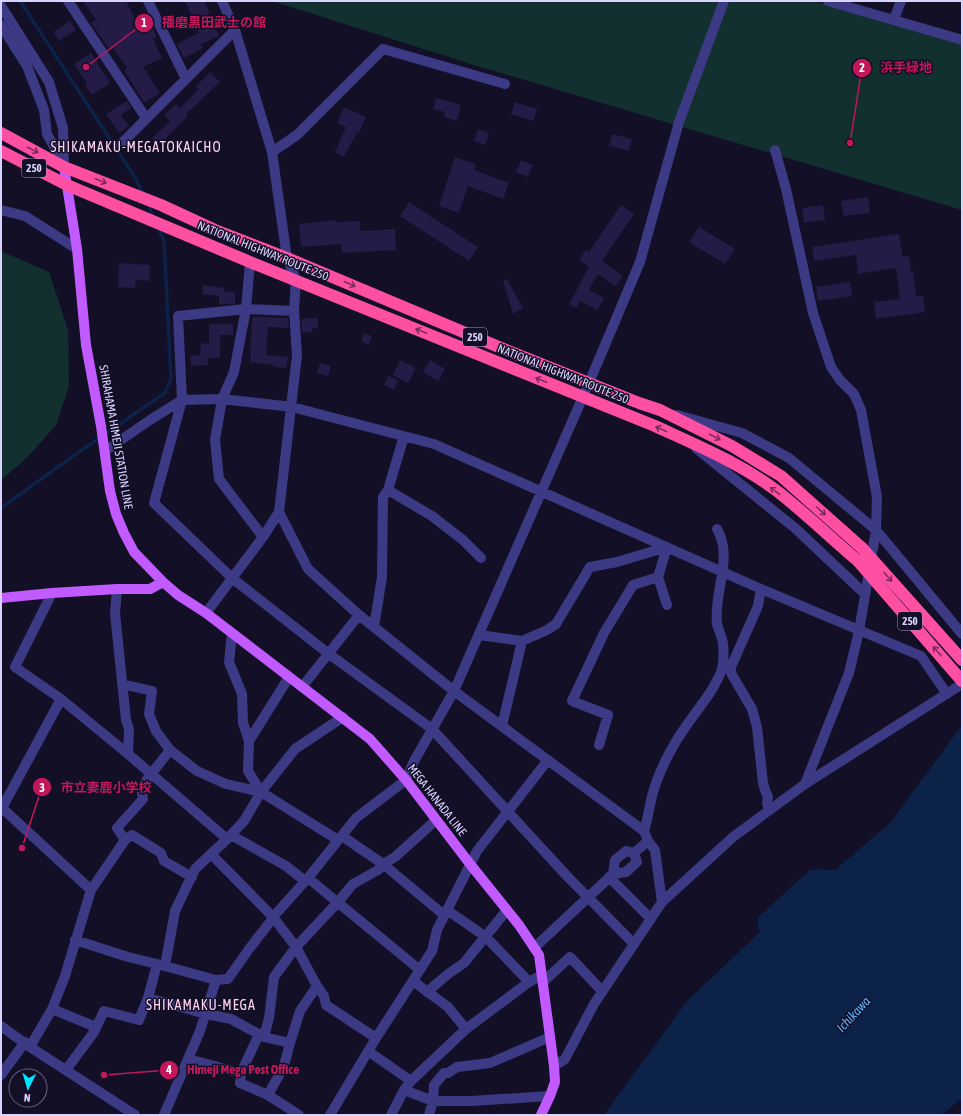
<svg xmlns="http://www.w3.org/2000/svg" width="963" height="1116" font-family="'Asap Condensed','Noto Sans JP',sans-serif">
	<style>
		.green { fill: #12302f }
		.water { fill: #0c2248 }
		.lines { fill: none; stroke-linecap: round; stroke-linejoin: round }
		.stream { stroke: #0c2248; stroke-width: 3.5 }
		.building { fill: #241b47 }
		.minor { stroke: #3d3a85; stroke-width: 10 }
		.major { stroke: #c25bff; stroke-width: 10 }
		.highway { stroke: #ff4fa3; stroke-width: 12 }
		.highway-bridge { stroke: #ff4fa3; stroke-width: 12 }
		.oneway { stroke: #7d2c5e }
		.labels { text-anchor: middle; stroke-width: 3; stroke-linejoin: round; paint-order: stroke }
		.shield { fill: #130f26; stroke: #9e99be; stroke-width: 1 }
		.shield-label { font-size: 11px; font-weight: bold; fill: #d9d4ff }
		.street-label { font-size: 12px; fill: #d9d4ff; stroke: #130f26 }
		.water-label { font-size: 13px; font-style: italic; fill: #62b6ff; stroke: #130f26 }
		.quarter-label { font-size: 14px; letter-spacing: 1px; fill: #ffd6f0; stroke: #130f26 }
		.leader { fill: none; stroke: #c2185b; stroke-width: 1.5 }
		.callout-dot { fill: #c2185b; stroke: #130f26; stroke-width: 1.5 }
		.mark-label { font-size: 12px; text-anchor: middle; font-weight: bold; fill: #fff }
		.callout-label { font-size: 13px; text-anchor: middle; font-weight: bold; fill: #c2185b; stroke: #130f26; stroke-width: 3; stroke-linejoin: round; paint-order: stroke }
	</style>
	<rect width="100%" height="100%" fill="#130f26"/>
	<path class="green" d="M272 1H813L962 45V210L474 65Z
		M1 252H3L49 272 68 330 69 386 56 425 28 457 1 480Z"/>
	<path class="water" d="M962 725V1098L942 1115H604L687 1001 760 932 758 927V917L810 870 821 869 835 870 890 823Z"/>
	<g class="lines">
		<path class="stream" d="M20 1 136 179 143 194
			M147 203 154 218
			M1 508 76 454 165 393 171 379 164 241 158 227"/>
	</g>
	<path class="building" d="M83 1H126L139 27 149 21 157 37 153 39 162 58 143 67 160 93 144 103 124 70 127 68 113 48 110 50 91 23 96 20Z
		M185 1H204L210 13 208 14 219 36 201 44 203 48 184 58 177 44 199 33Z
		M70 21 76 30 59 41 53 32Z
		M91 53 98 63H97L110 83 92 95 85 85 87 83 74 64Z
		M210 72 220 82 186 114 188 116 159 145 152 138 170 121 164 115 176 104 180 108 199 89 196 86Z
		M436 98 461 105 457 121 444 117 445 112 433 109Z
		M127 101 131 108 121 115 129 126 119 133 106 114Z
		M515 102 537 109 533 121 511 114Z
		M344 107 366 117 359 133 357 132 344 157 335 152 346 127 337 123Z
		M478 129 489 133 485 145 474 141Z
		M612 134 632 139 629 151 609 146Z
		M455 157 476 164 474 170 509 183 503 199 468 186 459 213 439 206Z
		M521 160 533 165 528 177 516 172Z
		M868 197 870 213 844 216 841 201Z
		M409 202 478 247 469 261 400 216Z
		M621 205 634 214 602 261 623 276 615 286 598 274 589 290 604 298 597 310 580 301 577 308 569 304 589 267 579 260 586 250 589 252Z
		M823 205 825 220 804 223 802 208Z
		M336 220V222L360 221V231L395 229 396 250 342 253 341 244 301 247 299 224Z
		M699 227 735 249 725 264 689 242Z
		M899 234 903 257 909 256 911 272 913 271 916 296H923L925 312 876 319 874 302 900 299 896 268 858 274 856 255 814 261 812 247Z
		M119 263 150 265 149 281 136 280 135 288 118 287Z
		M507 279 523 308 513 314 503 281Z
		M850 282 852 296 818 301 816 287Z
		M203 285 225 288 224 292H235V304H219V296L202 294Z
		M252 317 288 318 289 328 268 327 266 355 288 357 286 368 273 367V365L250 362Z
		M318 318V328H312L313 332 302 333 301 319Z
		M209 324H233V335H220V358H208V365L191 366 190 356 200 355 201 343 209 344Z
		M364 333 372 336 369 345 361 341Z
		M400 360 416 368 408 383 393 375Z
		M430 360 445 369 438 381 423 372Z
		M320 363 331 366 328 376 317 373Z
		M388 376 398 380 394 390 384 385Z"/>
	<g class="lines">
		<path class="minor" d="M68 1 146 118
			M148 1 186 79
			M828 1 962 40
			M1 6 49 82 63 128 64 167
			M894 19 901 1
			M1 25 27 66 44 110 47 134 63 163
			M120 145 235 30
			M775 150 786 189 813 313 831 367 840 380 854 394 861 410 877 497 876 530 859 631 849 673 805 784
			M272 152 297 135 383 49 505 84
			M1 210 25 216 77 249
			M250 262 246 309 234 372 222 399 215 440 219 479 263 537
			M294 311 246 309 178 316 182 400 154 503 232 578 329 654 432 729 566 875 634 944
			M677 415 742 433 789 458 876 530 962 634
			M696 448 795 528 865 594
			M105 451 150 420 182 400 222 399 292 407 434 444 761 589 921 656 947 694
			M388 490 432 516 463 540 481 558
			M279 512 308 569 359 615 454 691 644 831 648 841 655 850 662 902
			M117 589 115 613 126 720 129 729 128 754
			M761 589 758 606 731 667V673L752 709 757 727 763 783 765 790 768 797 767 803 769 810
			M52 593 15 667 61 699 128 754 227 839
			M667 605 658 577 667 547
			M206 613 263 537 279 512 297 355 294 311 296 280 287 258 272 152 235 30 222 1
			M374 627 382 577 383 497 388 490 404 436
			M232 634 229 662 242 694 243 723 249 741 248 771 261 792
			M479 635 522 641 547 630 556 624 590 567 617 562 667 547
			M122 684 152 691 149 714 156 731 170 750 197 771 226 784 261 792 338 840
			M302 687 359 615
			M502 726 522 641
			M249 741 289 677
			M599 745 608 715 572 701 604 633 633 585 658 577
			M644 831C647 822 648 814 650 805 654 783 664 762 675 743 686 724 701 707 713 688 716 682 720 676 722 669 724 663 724 645 722 639 721 634 718 629 717 624 713 593 734 558 717 529
			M231 835 286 866 305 881
			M342 836 383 864 444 915
			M125 840 117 828 143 799 141 787 170 750
			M211 854 273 917 296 947 317 986 324 996 326 1005 376 1038
			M613 874 615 860 626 851 634 853
			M609 877 651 919
			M308 878 420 970
			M91 890 125 840 132 835 161 853 164 861 192 877
			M447 910 486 937 529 982
			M75 940 128 957 165 966 216 980 228 979 249 949 270 922 273 917 308 878 356 818 406 780 413 763 454 691 589 383 640 262 679 122 724 1
			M534 948 613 874 626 872 637 862 634 853 648 841
			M165 966 175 911 195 869 227 839 244 821 261 792 295 749 343 717
			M413 981 448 1007 466 1029
			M543 982 570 957 602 991
			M427 992 448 974 464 963 507 910
			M148 998 206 1014 231 1019 264 1037 290 1043
			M52 1009 96 1027
			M1 1026 30 1047 135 1115
			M264 1037 269 1018 274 977 296 947 338 902 353 884 378 870 383 864 395 857 436 820
			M30 1047 52 1009 65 976 91 890 2 808 61 699
			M368 1051 411 1081
			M188 1059 241 1073 240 1083 268 1095 299 1115
			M554 1066 565 1059 594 1004 662 902 733 837 805 784 962 684
			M66 1070 94 1032 104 1011 139 1020 148 998 157 964
			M241 1073 259 1034
			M1 1075 25 1042
			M404 1090 433 1101H471L550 1096
			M268 1095 284 1066 290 1043 300 1011 317 986
			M164 1115 200 1031 216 980
			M330 1115 376 1038 432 951 437 930 477 851 548 760
			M391 1115 404 1090 411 1081 466 1029 529 982 542 975
			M429 1115 433 1101 434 1085 444 1073H448L457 1067 490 1063 550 1037"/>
		<path class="major" d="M64 167 77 249 86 345 101 426 110 491 116 514 124 533 134 552 163 582 178 595 206 613 370 739 406 780 470 864 519 925 539 955 554 1066 555 1082 550 1096 541 1115
			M1 598 52 593 117 589H150L163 582"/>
		<path class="highway" d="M1 133 64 167 161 205 215 230 287 258 506 350 639 403 660 410 732 446 781 476 862 548
			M1 151 67 185 250 262 655 426C696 445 740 463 777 491 805 513 831 538 858 561"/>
		<path class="highway-bridge" d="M862 548 962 660
			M858 561 962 681"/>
	</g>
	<defs><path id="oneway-shaft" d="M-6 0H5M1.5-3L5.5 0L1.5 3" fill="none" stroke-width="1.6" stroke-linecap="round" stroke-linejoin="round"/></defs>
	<g class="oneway">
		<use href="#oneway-shaft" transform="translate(33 150) rotate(28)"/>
		<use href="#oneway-shaft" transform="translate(101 181) rotate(22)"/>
		<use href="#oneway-shaft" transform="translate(350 284) rotate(23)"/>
		<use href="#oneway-shaft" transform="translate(421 331) rotate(-158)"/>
		<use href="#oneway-shaft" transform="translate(541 380) rotate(-158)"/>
		<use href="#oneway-shaft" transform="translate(661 429) rotate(-155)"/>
		<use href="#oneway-shaft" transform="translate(715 437) rotate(27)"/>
		<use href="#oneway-shaft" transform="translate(775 491) rotate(-144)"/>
		<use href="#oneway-shaft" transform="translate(821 511) rotate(42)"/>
		<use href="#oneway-shaft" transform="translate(888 577) rotate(48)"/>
		<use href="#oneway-shaft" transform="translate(937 651) rotate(-131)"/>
	</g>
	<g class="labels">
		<g class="shield">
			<rect x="22" y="159" width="24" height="18" rx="3"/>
			<rect x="463" y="328" width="24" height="18" rx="3"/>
			<rect x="898" y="612" width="24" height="18" rx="3"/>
		</g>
		<g class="shield-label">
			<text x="34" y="172">250</text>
			<text x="475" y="341">250</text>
			<text x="910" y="625">250</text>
		</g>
		<g class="street-label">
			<text transform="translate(263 251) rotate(22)" y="4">NATIONAL HIGHWAY ROUTE 250</text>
			<text transform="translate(563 374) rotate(22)" y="4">NATIONAL HIGHWAY ROUTE 250</text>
			<text transform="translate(116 437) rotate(80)" y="4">SHIRAHAMA HIMEJI STATION LINE</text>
			<text transform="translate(437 800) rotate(52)" y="4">MEGA HANADA LINE</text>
		</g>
		<g class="water-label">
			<text transform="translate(853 1014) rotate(-47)" y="5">Ichikawa</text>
		</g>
		<g class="quarter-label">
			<text x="136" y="152">SHIKAMAKU-MEGATOKAICHO</text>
			<text x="201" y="1010">SHIKAMAKU-MEGA</text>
		</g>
	</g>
	<path class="leader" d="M86 67L144 23M850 143L862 68M22 848L42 787M104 1075L169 1070"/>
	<g class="callout-dot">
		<circle cx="86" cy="67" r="4"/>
		<circle cx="850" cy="143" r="4"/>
		<circle cx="22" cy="848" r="4"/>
		<circle cx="104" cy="1075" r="4"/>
		<circle cx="144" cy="23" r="10"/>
		<circle cx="862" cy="68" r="10"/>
		<circle cx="42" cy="787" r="10"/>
		<circle cx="169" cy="1070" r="10"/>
	</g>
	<g class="mark-label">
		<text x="144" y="27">1</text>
		<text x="862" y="72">2</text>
		<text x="42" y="792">3</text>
		<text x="169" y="1074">4</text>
	</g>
	<g class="callout-label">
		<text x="214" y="27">播磨黒田武士の館</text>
		<text x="906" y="72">浜手緑地</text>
		<text x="106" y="792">市立妻鹿小学校</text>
		<text x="243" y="1074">Himeji Mega Post Office</text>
	</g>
	<rect width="963" height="1116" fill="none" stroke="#d9d4ff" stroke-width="4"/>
	<g transform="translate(28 1088) rotate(185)"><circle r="19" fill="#130f26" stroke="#625e7d"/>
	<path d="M0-3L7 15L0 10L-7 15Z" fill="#00e5ff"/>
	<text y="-6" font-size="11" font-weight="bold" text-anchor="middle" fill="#d9d4ff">N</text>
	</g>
</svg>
